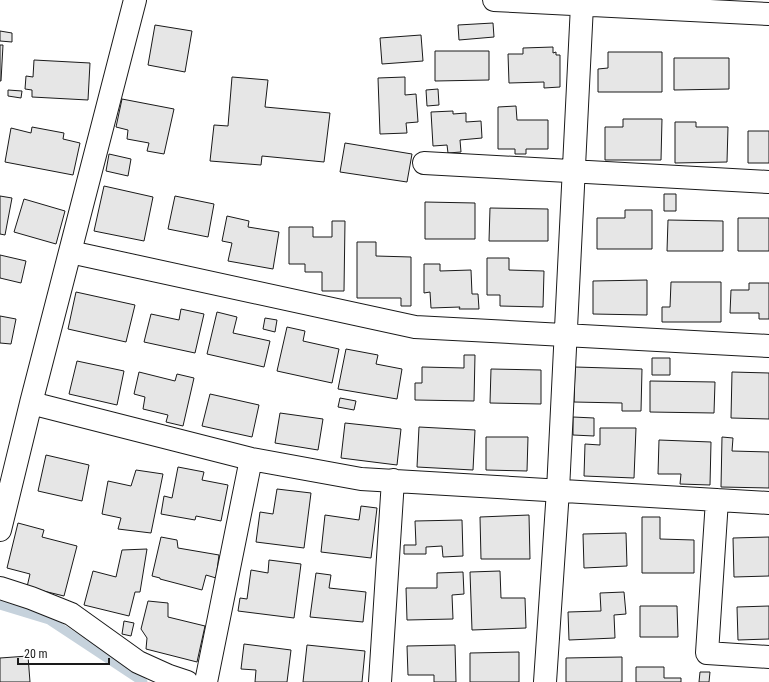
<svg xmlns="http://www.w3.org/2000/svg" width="769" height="682" font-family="'Roboto Condensed',sans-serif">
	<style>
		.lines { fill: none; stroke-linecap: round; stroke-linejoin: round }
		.stream { stroke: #c6d2dc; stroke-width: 9 }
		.building { fill: #e6e6e6; stroke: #1a1a1a }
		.minor-casing { stroke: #1a1a1a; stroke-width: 24 }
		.minor { stroke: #fff; stroke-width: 22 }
	</style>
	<rect width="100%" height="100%" fill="#fff"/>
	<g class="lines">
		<path class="stream" d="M0 605 49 620 143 682"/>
	</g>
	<path class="building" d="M493 23 494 37 459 40 458 25Z
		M155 25 192 31 185 72 148 65Z
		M0 31 12 33V42L0 41Z
		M421 35 423 61 382 64 380 38Z
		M0 45H3L1 81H0Z
		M553 47V53L556 52V55H560V87L544 88V82L509 83 508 54H523V48Z
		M435 51H489V80L435 81Z
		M608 52H662V92H598V69L608 68Z
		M674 58H729V89L674 90Z
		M34 60 90 63 88 100 32 97V90L25 89 26 76 33 77Z
		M232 77 268 80 265 107 330 113 324 162 262 156 261 165 210 161 214 125 228 126Z
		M405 77V95L416 94 418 122 406 123 407 133 380 134 378 78Z
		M438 89 439 105 427 106 426 90Z
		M8 90 22 91 21 98 8 96Z
		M122 99 174 109 164 154 147 151 149 143 127 139 128 130 116 127Z
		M516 106 517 120H548V149H526V154H515V149H498V107Z
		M453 111V114L466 113V122L481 121 482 138 460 140 461 152 448 153 447 145 433 146 431 112Z
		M623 119H662L661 160H605V127H623Z
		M675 122H696V127H728L727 162 675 163Z
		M32 127 64 133 63 139 80 143 73 175 5 162 11 128 31 133Z
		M748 131H769V163H748Z
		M345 143 412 154 407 182 340 172Z
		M109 154 131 159 128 176 106 171Z
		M104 186 153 197 144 241 94 231Z
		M664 194H676V211H664Z
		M0 196 12 198 5 235 0 234Z
		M175 196 214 204 208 237 168 229Z
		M24 199 65 211 56 244 14 232Z
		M425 202 475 203V239H425Z
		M490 208 548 209V241H489Z
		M625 210H652V249H597V218H625Z
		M227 216 249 221 248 227 279 232 273 269 228 261 232 243 222 241Z
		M738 218H769V251H738Z
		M668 220 723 221V251H667Z
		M332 221H345L344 291H322V272H305V264H289V227H313V237H332Z
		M357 242H376V256L411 257V306H401V298H357Z
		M0 255 26 261 21 283 0 278Z
		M487 258H509V270L544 271 543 307 500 306V295H487Z
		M424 264H440V271L471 270 472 294H478L479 309H459L460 307 431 308 430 292 424 293Z
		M647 280V315L593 314V281Z
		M671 282H721V322H662V307H670Z
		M749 283H769V319H759V313H730L731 290H749Z
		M76 292 135 305 126 342 68 329Z
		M181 309 204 314 195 353 144 342 151 314 179 320Z
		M217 312 237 317 233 333 270 341 264 367 207 354Z
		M0 316 16 319 11 344 0 343Z
		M265 318 277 320 275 332 263 329Z
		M287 327 305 331 303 341 339 349 332 383 277 371Z
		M346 349 378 355 376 364 402 369 397 399 338 389Z
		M464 355H475L474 401 415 400V383H422V367L464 368Z
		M652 358H670V375H652Z
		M77 361 124 371 117 405 69 394Z
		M575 367 642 369 641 411H622V403L574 402Z
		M491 369 541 370V404L490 403Z
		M139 372 175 381 177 374 194 378 183 426 166 422 168 415 143 409 145 397 134 394Z
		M732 372 769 373V419L731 418Z
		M650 381 715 382 714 413 650 412Z
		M210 394 259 405 252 437 202 426Z
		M340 398 356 401 354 410 338 407Z
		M280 413 323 419 318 450 275 443Z
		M573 417 594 418V436L573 435Z
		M345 423 401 429 397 465 341 458Z
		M419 427 475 430 473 470 417 467Z
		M600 428H636L634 478 584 476 585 444 600 445Z
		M486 437H528L527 471 486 470Z
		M722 437 733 438 732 451 769 452V488L721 487Z
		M659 440 711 442 710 485 680 484 681 474H658Z
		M46 455 89 465 82 501 38 491Z
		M178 467 204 472 202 480 228 485 221 521 196 516 195 520 161 514 164 496 172 498Z
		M136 470 163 474 151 533 118 529 121 518 102 514 108 481 131 486Z
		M277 489 311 493 304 548 256 542 260 512 273 514Z
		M361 506 377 508 371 558 321 552 325 515 359 520Z
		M529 515 530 559H481L480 517Z
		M642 517H660V539L694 540V573H642Z
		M462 520 463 556 443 557 442 546 426 547V554H404V545H416L415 521Z
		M18 523 44 530 42 537 77 546 64 596 27 587 30 574 7 568Z
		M626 533 627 566 584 568 583 534Z
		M161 537 177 540 178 548 219 555 216 578 206 575 202 590 160 579V578L152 576Z
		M769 537V576L734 577 733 538Z
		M147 549 140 592H135L129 616 84 605 93 571 116 577 122 550Z
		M269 560 301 564 294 618 238 611 240 598 247 599 251 570 268 573Z
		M500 571 501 598H525L526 628 472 630 470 572Z
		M463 572 464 594 452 595 453 619 407 620 406 588H437V573Z
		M316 573 331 575 329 588 366 592 363 622 310 617Z
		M624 592 626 614 614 615 615 638 569 640 568 612 601 611 600 593Z
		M148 601 168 603V617L205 626 197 662 146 649 147 638 141 629Z
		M640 606H677L678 637H640Z
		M769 606V639L738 640 737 607Z
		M124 621 134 623 131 636 122 634Z
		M244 644 291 650 287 682H255L256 670 241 669Z
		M307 645 365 651 362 682H303Z
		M455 645 456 682H434V675H408L407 646Z
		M519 652V682H470V653Z
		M28 656 30 682H0V658Z
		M622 657V682H566V658Z
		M636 667H664V678H681V682H636Z
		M700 672H710L709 682H699Z"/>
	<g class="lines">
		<g class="minor-casing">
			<path id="minor" d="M135 0 31 403 251 459 361 479 769 503
				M494 0 769 14
				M424 163 769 182
				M70 252 415 327 769 346
				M717 500 707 653 769 657
				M0 530 31 403
				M0 588 31 598 71 614 138 662 169 676 187 682
				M206 682 251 459
				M380 682 393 480
				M545 682 558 490 582 5"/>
		</g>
		<use href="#minor" class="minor"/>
	</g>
	<path d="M18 658v6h91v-6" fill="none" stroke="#1a1a1a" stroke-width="2"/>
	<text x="24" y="658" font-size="12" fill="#1a1a1a" stroke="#ffffff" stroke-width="3" paint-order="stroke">20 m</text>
</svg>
